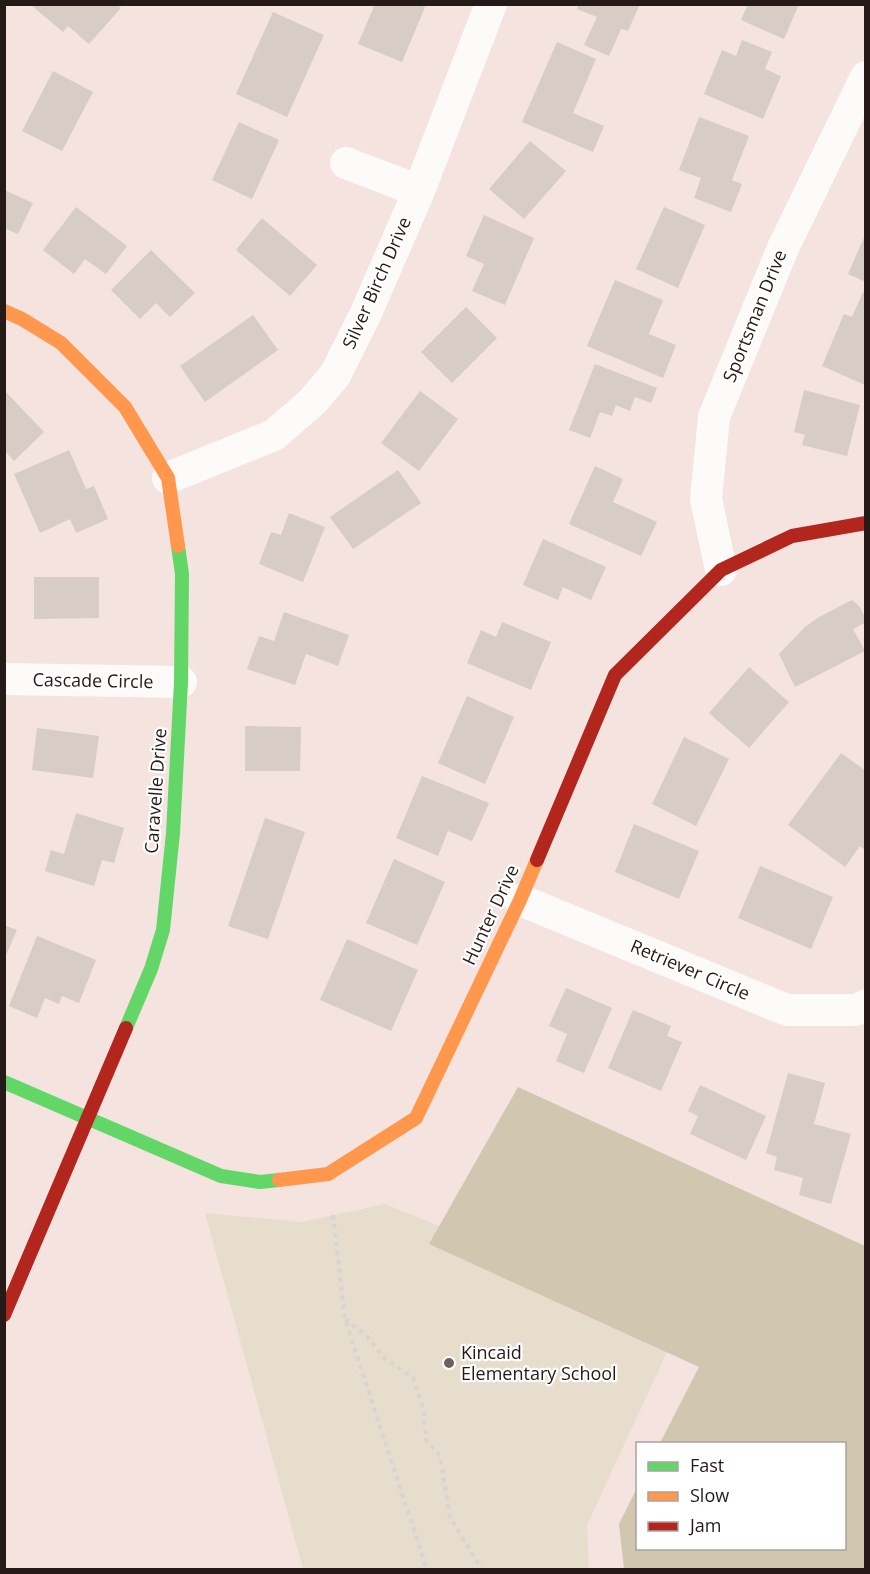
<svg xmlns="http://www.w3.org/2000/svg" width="870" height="1574" font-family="'Open Sans',sans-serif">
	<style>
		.green { fill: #e7ddcc }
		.forest { fill: #d1c6af }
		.building { fill: #d7ccc6 }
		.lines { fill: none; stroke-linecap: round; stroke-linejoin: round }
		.path { stroke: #d9d4d3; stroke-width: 4; stroke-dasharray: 4.5 4.5; stroke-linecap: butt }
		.street { stroke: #fdfbfa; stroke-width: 32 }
		.fast { stroke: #63d668; stroke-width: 14 }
		.slow { stroke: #ff974d; stroke-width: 14 }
		.jam { stroke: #b3261e; stroke-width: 14 }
		.poi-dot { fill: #6d605e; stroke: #fff; stroke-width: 2 }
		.labels { text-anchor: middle; stroke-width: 4.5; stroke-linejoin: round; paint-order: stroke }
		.street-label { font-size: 18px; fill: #251a18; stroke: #fff }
		.poi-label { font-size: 18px; fill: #251a18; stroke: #fff; text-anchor: start }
	</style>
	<rect width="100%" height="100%" fill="#f4e3df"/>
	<path class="green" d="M385 1204 680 1324 587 1525 589 1569H303L205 1213 302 1222Z"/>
	<path class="forest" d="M518 1087 865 1246V1569H624L619 1524 637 1488 638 1548H844V1444L660 1443 699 1367 429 1244Z"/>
	<path class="building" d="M375 4H419L425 7 402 62 358 44Z
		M579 4H640L628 31 621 29 609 56 584 45 597 17 577 9Z
		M748 4H799L784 39 741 20Z
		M31 5H117L121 8 89 44 68 26 63 32Z
		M273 12 324 35 287 117 236 94Z
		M742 40 772 52 765 69 781 76 763 119 704 94 722 50 736 56Z
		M557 42 596 59 573 113 604 126 593 152 522 122Z
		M53 71 93 92 62 151 22 131Z
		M699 117 749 136 732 180 742 184 731 212 694 198 701 178 679 170Z
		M239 122 279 140 252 199 212 180Z
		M530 141 566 171 524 219 489 189Z
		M4 190 33 203 18 234 4 228Z
		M76 207 127 246 106 274 85 259 74 274 43 250Z
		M664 207 705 225 678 288 636 269Z
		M484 215 534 238 505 305 472 291 484 264 466 256Z
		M262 218 317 265 290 296 236 250Z
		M866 233V282L848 274Z
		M151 250 195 293 170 317 156 303 140 319 111 290Z
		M615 280 663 300 649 334 676 345 663 378 587 346Z
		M863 292 866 293 865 385 822 366 844 314 852 317Z
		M466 307 497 338 452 383 421 352Z
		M253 315 278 350 205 402 180 366Z
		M595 364 657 388 651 403 635 397 630 411 616 405 612 416 600 412 590 438 569 430Z
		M4 390 44 432 14 461 4 450Z
		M804 390 860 405 847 456 802 445 805 435 794 432Z
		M420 391 458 419 419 471 381 443Z
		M69 450 86 489 94 486 108 519 76 533 70 519 40 533 14 474Z
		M595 466 623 479 613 502 657 522 641 556 569 524Z
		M398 470 421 503 353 549 330 517Z
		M289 513 325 527 303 582 259 564 271 532 281 535Z
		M543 539 606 567 591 600 563 587 558 600 523 585Z
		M34 577H99V618L34 619Z
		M852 600 859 606 866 619V622L853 629 865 651 795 687 779 654 805 627 819 617Z
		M284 612 349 635 338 666 306 654 295 685 247 669 259 636 274 641Z
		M502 622 551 642 531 690 467 663 481 630 496 637Z
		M749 667 789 702 749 748 709 713Z
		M467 696 514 717 485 784 438 763Z
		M245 726 301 727 300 771H245Z
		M37 728 99 736 93 778 32 770Z
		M684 737 729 759 696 826 652 804Z
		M841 753 866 771V851L860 846 845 867 788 825Z
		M422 776 489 803 472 841 448 831 438 856 396 838Z
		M76 813 124 828 114 863 102 860 94 886 45 871 51 850 64 854Z
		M265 818 305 832 268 939 228 926Z
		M634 824 699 851 679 899 615 872Z
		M394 859 445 882 417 945 366 923Z
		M760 866 833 897 811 949 738 918Z
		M4 925 17 930 4 960Z
		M37 936 96 960 79 1003 62 996 59 1004 45 998 37 1018 9 1006Z
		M347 939 418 970 391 1031 320 1000Z
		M566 988 612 1008 584 1073 556 1061 567 1034 549 1026Z
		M633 1010 671 1026 667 1036 682 1042 661 1091 608 1068Z
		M788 1073 825 1083 814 1124 851 1134 831 1204 799 1195 803 1178 774 1170 777 1157 766 1153Z
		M700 1085 766 1116 746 1160 690 1134 698 1116 688 1111Z"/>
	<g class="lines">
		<path class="path" d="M333 1215 345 1319 427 1570
			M345 1319 367 1336 383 1357 413 1378 424 1410 426 1440 440 1456 450 1517 482 1570"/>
		<path class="street" d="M346 163 419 191
			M168 478 274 435 312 402 335 375 366 313 419 191 491 4
			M721 570 706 499 714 417 783 248 866 77
			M4 679 181 682
			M520 900 787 1010H856L866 1005"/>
		<path class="fast" d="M126 1028 151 969 163 930 173 833 181 682 182 574 178 546
			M4 1082 221 1176 260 1182 279 1180"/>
		<path class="slow" d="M4 311 22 319 61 343 125 407 168 478 178 546
			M279 1180 328 1174 416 1118 520 900 537 860"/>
		<path class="jam" d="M537 860 615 675 721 570 792 536 866 523
			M4 1315 126 1028"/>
	</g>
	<circle class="poi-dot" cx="449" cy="1363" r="6"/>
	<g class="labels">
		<g class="street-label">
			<text transform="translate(377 283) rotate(-66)" y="6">Silver Birch Drive</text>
			<text transform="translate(755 316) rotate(-68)" y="6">Sportsman Drive</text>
			<text transform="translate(93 681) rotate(1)" y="6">Cascade Circle</text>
			<text transform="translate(156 791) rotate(-86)" y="6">Caravelle Drive</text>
			<text transform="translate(491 915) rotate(-65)" y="6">Hunter Drive</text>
			<text transform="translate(690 970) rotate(23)" y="6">Retriever Circle</text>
		</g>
		<g class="poi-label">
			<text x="461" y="1359">Kincaid<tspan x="461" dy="21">Elementary School</tspan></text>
		</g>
	</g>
	<rect width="870" height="1574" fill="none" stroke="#251a18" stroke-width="12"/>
	<rect x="636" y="1442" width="210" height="108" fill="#ffffff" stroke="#a8a3a3" stroke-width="1.5"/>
	<rect x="648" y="1462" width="30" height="9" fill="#63d668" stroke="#a8a3a3" stroke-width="1.5"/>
	<text x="690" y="1472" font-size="18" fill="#251a18">Fast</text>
	<rect x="648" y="1492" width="30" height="9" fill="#ff974d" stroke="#a8a3a3" stroke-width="1.5"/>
	<text x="690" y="1502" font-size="18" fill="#251a18">Slow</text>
	<rect x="648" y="1522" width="30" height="9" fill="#b3261e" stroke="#a8a3a3" stroke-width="1.5"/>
	<text x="690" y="1532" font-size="18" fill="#251a18">Jam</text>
</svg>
